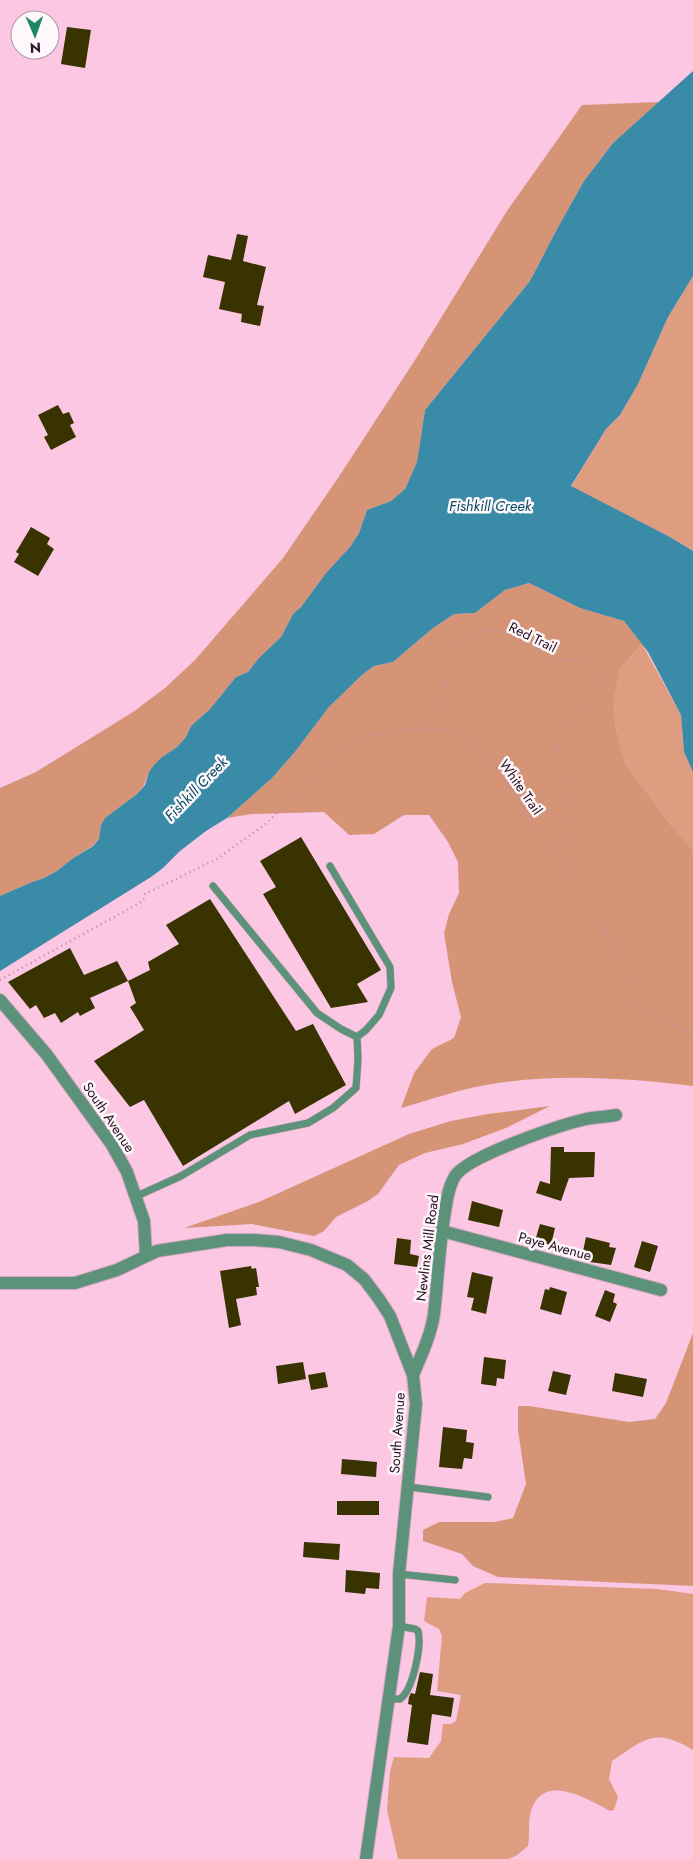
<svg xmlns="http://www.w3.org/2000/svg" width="693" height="1859" font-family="Jost,sans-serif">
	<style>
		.green { fill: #de9d80 }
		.forest { fill: #d69477 }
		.water { fill: #398ba8 }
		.building { fill: #383300 }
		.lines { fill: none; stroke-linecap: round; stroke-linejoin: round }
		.lane-casing { stroke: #d5a7c0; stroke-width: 8 }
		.street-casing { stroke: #d5a7c0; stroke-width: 14 }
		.path { stroke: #b88da4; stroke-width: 2.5; stroke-dasharray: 1 4; stroke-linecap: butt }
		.lane { stroke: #5d927a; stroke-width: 7 }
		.street { stroke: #5d927a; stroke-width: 12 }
		.labels { text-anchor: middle; stroke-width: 5; stroke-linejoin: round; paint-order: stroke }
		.street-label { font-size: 14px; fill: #2a1320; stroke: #fef7fb }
		.water-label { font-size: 15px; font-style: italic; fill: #054e63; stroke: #fef7fb }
	</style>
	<rect width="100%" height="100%" fill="#fbc7e3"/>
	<path class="green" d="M693 276V551L670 537 571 487 606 429 620 415 638 384 668 317Z
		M642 644 681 715 684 752 693 772V850L671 825 625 763 615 723 614 702 620 669Z
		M485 1583 657 1589 693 1594V1750C655 1727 645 1739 612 1761L609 1779 618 1797 614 1810 610 1811C584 1797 540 1771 530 1815 528 1825 530 1836 528 1846L516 1856 508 1859H398L387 1810 390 1772 394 1757 429 1758 441 1741 443 1724H450L456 1721 461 1695 437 1691 442 1636 439 1629 424 1621 427 1597 460 1599 465 1593Z"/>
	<path class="forest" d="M659 102 613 143 584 181 557 229 530 281 425 410 417 462 405 489 391 501 367 510 359 533 350 547 326 573 301 607 293 614 281 637 259 658 248 672 236 677 210 709 191 726 186 737 177 747 162 757 149 772 144 785 137 794 105 818 101 825 99 839 92 846 72 859 57 871 44 878 32 882 0 896V788L36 772 133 712 165 688 195 660 246 601 283 558 338 478 415 360 507 211 582 105Z
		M529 583 580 608 624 621 642 644 620 669 614 702 615 723 625 763 671 825 693 850V1086C625 1078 554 1073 486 1085 458 1090 429 1100 401 1108L414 1073 432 1049 454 1038 461 1017 452 982 444 933 449 914 459 893 458 862 448 842 429 815H404L374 834 349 835 324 812 252 814 227 818 272 778 294 753 329 707 363 674 374 666 393 662 433 628 454 614 475 613 505 590Z
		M550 1106 506 1128 463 1144 425 1153 399 1165 378 1194 368 1201 336 1217 324 1231 314 1236 252 1224 184 1228 259 1202 409 1134 451 1121 488 1114Z
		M693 1333V1586L498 1577 473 1566 462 1554 423 1541V1530L439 1522H494L513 1518 526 1484 518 1430V1406H529L629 1422 655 1419 666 1403Z"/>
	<path class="water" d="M693 71V276L668 317 638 384 620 415 606 429 571 486 670 537 693 551V772L684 752 681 715 648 652 624 621 580 608 529 583 505 590 475 613 454 614 433 628 393 662 374 666 363 674 329 707 294 753 272 778 227 818 206 831 180 851 163 868 151 877 0 971V896L32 882 44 878 57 871 72 859 93 846 99 839 101 825 105 818 137 794 145 785 149 772 154 765 162 757 177 747 186 737 191 726 210 709 236 677 248 672 259 658 281 637 293 614 301 607 326 573 350 547 359 533 367 510 391 501 405 489 417 462 425 410 530 281 557 229 584 181 613 143Z"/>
	<path class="building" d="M67 27 91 30 85 68 61 64Z
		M237 234 248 236 243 261 266 267 257 305 264 306 260 326 241 322 242 314 219 309 225 282 203 277 208 255 231 260Z
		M58 405 63 414 69 412 74 423 70 425 76 437 51 450 44 437 48 435 38 415Z
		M31 527 50 538 47 544 54 549 38 576 14 562 19 554 16 552Z
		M301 837 381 970 357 984 368 1002 331 1008 263 894 276 887 260 861Z
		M210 899 296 1031 313 1024 346 1085 295 1114 289 1101 183 1166 144 1100 130 1107 94 1061 144 1030 130 1007 136 1003 128 981 150 970 148 962 179 944 166 925Z
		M70 948 84 975 117 961 128 981 90 998 95 1008 80 1016 78 1012 61 1023 55 1013 44 1018 36 1005 30 1009 8 982Z
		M551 1147H564V1152H595L594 1177 569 1178 561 1201 536 1193 540 1181 550 1184Z
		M472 1201 503 1210 499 1227 468 1220Z
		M540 1224 555 1228 551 1245 535 1241Z
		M586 1237 610 1243 609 1247 616 1248 611 1265 590 1262 591 1259 582 1256Z
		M397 1238 411 1240 410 1254 419 1256 417 1267 394 1264Z
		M642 1241 658 1246 650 1272 634 1267Z
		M251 1266 252 1269 256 1268 259 1287H256L257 1295 236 1299 241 1325 229 1328 220 1271Z
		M472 1272 493 1277 486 1314 471 1310 474 1298 467 1297Z
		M550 1287 567 1292 561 1315 540 1309 545 1289 549 1290Z
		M605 1290 615 1294 613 1302 617 1304 610 1322 595 1316Z
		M484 1357 506 1360 504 1379 497 1378 496 1386 481 1384Z
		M303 1362 306 1379 278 1384 276 1366Z
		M553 1371 571 1375 566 1395 548 1391Z
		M325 1372 328 1387 311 1390 308 1375Z
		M615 1373 647 1379 643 1397 612 1391Z
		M443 1427 467 1430 466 1442 474 1443 472 1459 464 1458 462 1469 439 1467Z
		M342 1459 377 1462 376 1477 341 1474Z
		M337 1501H379V1515H337Z
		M304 1542 340 1544 339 1560 303 1557Z
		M346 1570 380 1573 379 1589 366 1588 365 1594 345 1592Z
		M420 1672 433 1674 430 1695 454 1698 451 1717 432 1714 428 1745 407 1742 412 1705 408 1704 409 1697 411 1693 415 1694Z"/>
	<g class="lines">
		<g class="lane-casing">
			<path id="lane" d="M213 886 317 1013 341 1029 357 1037
				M137 1196 181 1176 250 1135 308 1123 333 1108 356 1088 358 1059 357 1037 366 1030 379 1015 391 988 390 967 330 866
				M409 1487 488 1497
				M399 1574 455 1580
				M389 1699H400C413 1690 422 1646 418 1631L415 1629 399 1626"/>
		</g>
		<g class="street-casing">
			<path id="street" d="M0 1000 47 1055 112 1145 127 1172 144 1221 146 1256
				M442 1231 661 1290
				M0 1283H75L117 1270 157 1251 227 1240H255L279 1242 311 1250 347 1265 364 1279 379 1299 390 1316 413 1375 416 1404 399 1574V1626L366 1859
				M413 1375C421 1356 431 1335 434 1314 438 1280 439 1246 445 1212 447 1200 448 1187 455 1176 468 1156 560 1125 586 1119 595 1117 606 1117 616 1115"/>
		</g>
		<path class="path" d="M413 728 429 720 436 710 444 695 448 677 447 661 453 644 470 633 488 630 503 632 525 641 551 660H577L589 663 595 668 601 680 599 692 594 703 566 725 559 736 557 747V766L567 788 564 823 568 862 571 877
			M0 980 143 901 145 894 217 859 267 823 280 810 294 800 350 743 367 735 403 730 444 728 465 735 501 772 617 949 639 1005 656 1021 693 1033"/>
		<use href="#lane" class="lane"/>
		<use href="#street" class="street"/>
	</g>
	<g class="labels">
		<g class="street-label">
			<text transform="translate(533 637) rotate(26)" y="5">Red Trail</text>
			<text transform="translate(521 787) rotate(55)" y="5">White Trail</text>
			<text transform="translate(109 1117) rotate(56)" y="5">South Avenue</text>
			<text transform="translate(555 1246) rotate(15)" y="5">Paye Avenue</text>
			<text transform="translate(427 1248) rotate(-83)" y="5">Newlins Mill Road</text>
			<text transform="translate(397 1433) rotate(-86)" y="5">South Avenue</text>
		</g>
		<g class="water-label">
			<text x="490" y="511">Fishkill Creek</text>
			<text transform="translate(196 789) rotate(-46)" y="5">Fishkill Creek</text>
		</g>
	</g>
	<g transform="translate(35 35) rotate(178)"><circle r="24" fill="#fef7fb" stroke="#a99ca3"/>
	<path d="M0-4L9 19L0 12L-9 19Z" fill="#1e8662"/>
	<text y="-8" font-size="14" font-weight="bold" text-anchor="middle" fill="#2a1320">N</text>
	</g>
</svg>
